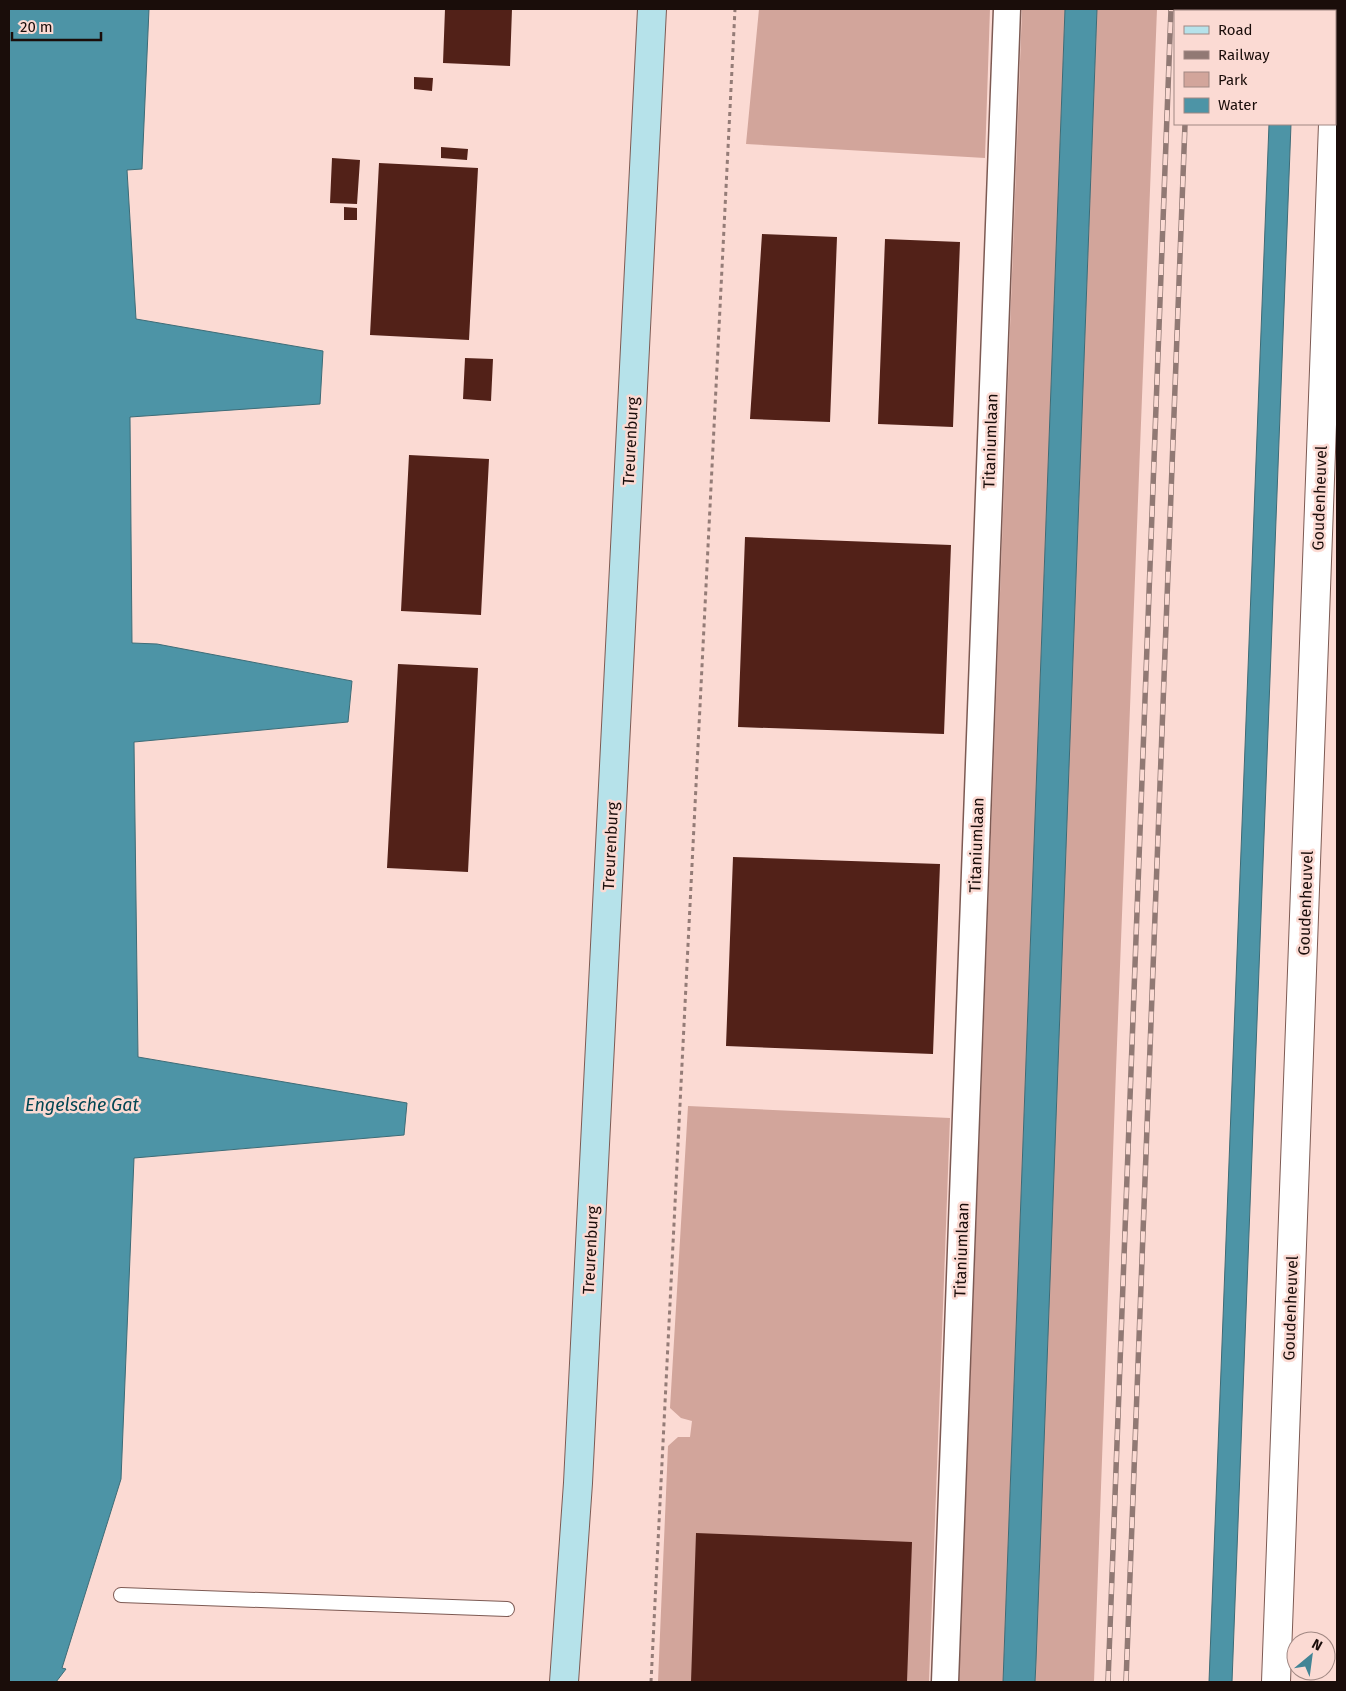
<svg xmlns="http://www.w3.org/2000/svg" width="1346" height="1691" font-family="'Fira Sans',sans-serif">
	<style>
		.green { fill: #d2a59b }
		.water { fill: #4d94a6; stroke: #3e6c77 }
		.building { fill: #522118 }
		.lines { fill: none; stroke-linecap: round; stroke-linejoin: round }
		.service-casing { stroke: #7d5a53; stroke-width: 16 }
		.minor-casing { stroke: #7d5a53; stroke-width: 29 }
		.tertiary-casing { stroke: #7d5a53; stroke-width: 30 }
		.secondary-casing { stroke: #7d5a53; stroke-width: 30 }
		.path { stroke: #947c77; stroke-width: 3; stroke-dasharray: 4 4; stroke-linecap: butt }
		.service { stroke: #fff; stroke-width: 14 }
		.minor { stroke: #fff; stroke-width: 26 }
		.tertiary { stroke: #fff; stroke-width: 28 }
		.secondary { stroke: #b6e2ea; stroke-width: 28 }
		.rail-casing { stroke: #917974; stroke-width: 5.5 }
		.rail { stroke: #fbdad3; stroke-width: 4; stroke-dasharray: 11; stroke-linecap: butt }
		.labels { text-anchor: middle; stroke-width: 5; stroke-linejoin: round; paint-order: stroke }
		.street-label { font-size: 16px; fill: #1a0d0a; stroke: #fbdad3 }
		.water-label { font-size: 18px; font-style: italic; fill: #024653; stroke: #fbdad3 }
	</style>
	<rect width="100%" height="100%" fill="#fbdad3"/>
	<path class="green" d="M759 9H990L985 158 746 144Z
		M1022 9H1065L1003 1682H959Z
		M1097 9H1157L1116 1070 1094 1682H1035Z
		M688 1106 950 1118 929 1682H658L668 1446 678 1437H690L692 1421 681 1418 670 1408Z"/>
	<path class="water" d="M9 9H149L142 169 127 170 136 319 323 351 320 404 130 417 132 643 157 644 352 681 348 722 134 742 138 1057 407 1103 404 1135 134 1158 121 1479 62 1668 66 1669 56 1682H9Z
		M1065 9H1097L1036 1661 1035 1682H1003Z
		M1269 124H1291L1232 1682H1209Z"/>
	<path class="building" d="M445 9H512L510 66 443 63Z
		M414 77 433 78 432 91 414 89Z
		M441 147 468 149 467 160 441 158Z
		M332 158 360 160 357 204 330 203Z
		M379 163 478 168 469 340 370 335Z
		M344 207 357 208V220H344Z
		M762 234 837 237 830 422 750 419Z
		M885 239 960 242 953 427 878 424Z
		M465 358 493 359 491 401 463 399Z
		M409 455 489 459 481 615 401 611Z
		M745 537 951 545 944 734 738 727Z
		M398 664 478 668 468 872 387 868Z
		M733 857 940 864 933 1054 726 1046Z
		M696 1533 912 1542 907 1682H691Z"/>
	<g class="lines">
		<g class="service-casing">
			<path id="service" d="M121 1595 507 1609"/>
		</g>
		<g class="minor-casing">
			<path id="minor" d="M945 1682 1007 9"/>
		</g>
		<g class="tertiary-casing">
			<path id="tertiary" d="M1335 86 1337 13
				M1276 1682 1333 124"/>
		</g>
		<g class="secondary-casing">
			<path id="secondary" d="M564 1682 578 1483 652 9"/>
		</g>
		<path class="path" d="M651 1682 735 9"/>
		<use href="#service" class="service"/>
		<use href="#minor" class="minor"/>
		<use href="#tertiary" class="tertiary"/>
		<use href="#secondary" class="secondary"/>
		<g class="rail-casing">
			<path id="rail" d="M1189 11V9
				M1108 1682 1171 9
				M1126 1682 1185 124"/>
		</g>
		<use href="#rail" class="rail"/>
	</g>
	<g class="labels">
		<g class="street-label">
			<text transform="translate(630 441) rotate(-87)" y="6">Treurenburg</text>
			<text transform="translate(990 441) rotate(-88)" y="6">Titaniumlaan</text>
			<text transform="translate(1319 498) rotate(-88)" y="6">Goudenheuvel</text>
			<text transform="translate(976 845) rotate(-88)" y="6">Titaniumlaan</text>
			<text transform="translate(610 846) rotate(-87)" y="6">Treurenburg</text>
			<text transform="translate(1305 903) rotate(-88)" y="6">Goudenheuvel</text>
			<text transform="translate(590 1250) rotate(-87)" y="6">Treurenburg</text>
			<text transform="translate(961 1250) rotate(-88)" y="6">Titaniumlaan</text>
			<text transform="translate(1290 1308) rotate(-88)" y="6">Goudenheuvel</text>
		</g>
		<g class="water-label">
			<text x="82" y="1111">Engelsche Gat</text>
		</g>
	</g>
	<rect width="1346" height="1691" fill="none" stroke="#1a0d0a" stroke-width="20"/>
	<rect x="1174" y="10" width="162" height="115" fill="#fbdad3" stroke="#a18883"/>
	<rect x="1184" y="26" width="25" height="8" fill="#b6e2ea" stroke="#a18883"/>
	<text x="1218" y="35" font-size="15" fill="#1a0d0a">Road</text>
	<rect x="1184" y="51" width="25" height="8" fill="#917974" stroke="#a18883"/>
	<text x="1218" y="60" font-size="15" fill="#1a0d0a">Railway</text>
	<rect x="1184" y="72" width="25" height="15" fill="#d2a59b" stroke="#a18883"/>
	<text x="1218" y="85" font-size="15" fill="#1a0d0a">Park</text>
	<rect x="1184" y="98" width="25" height="15" fill="#4d94a6" stroke="#a18883"/>
	<text x="1218" y="110" font-size="15" fill="#1a0d0a">Water</text>
	<g transform="translate(1311 1656) rotate(29)"><circle r="24" fill="#fbdad3" stroke="#a18883"/>
	<path d="M0-4L9 19L0 12L-9 19Z" fill="#428495"/>
	<text y="-8" font-size="14" font-weight="bold" text-anchor="middle" fill="#1a0d0a">N</text>
	</g>
	<path d="M12 32v8h89v-8" fill="none" stroke="#1a0d0a" stroke-width="2.5"/>
	<text x="20" y="32" font-size="15" fill="#1a0d0a" stroke="#fbdad3" stroke-width="4" paint-order="stroke">20 m</text>
</svg>
